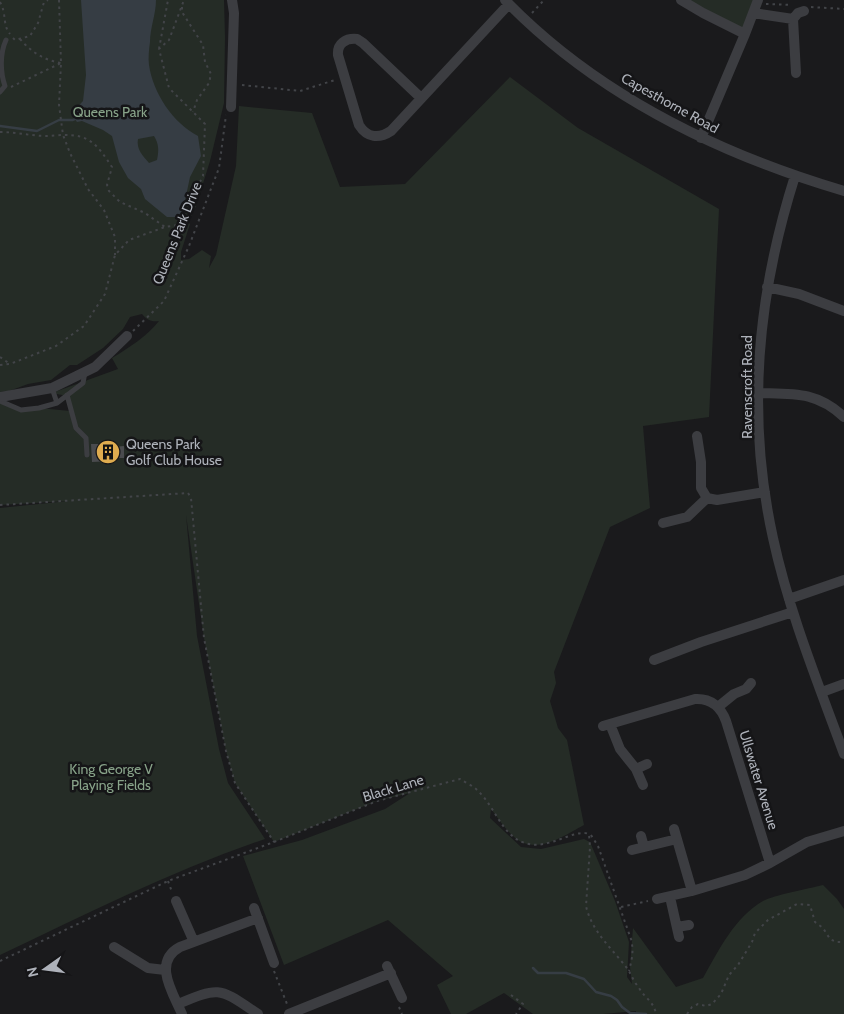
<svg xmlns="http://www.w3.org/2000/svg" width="844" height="1014" font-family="Cabin,sans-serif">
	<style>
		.green { fill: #252c26 }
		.water { fill: #363d44; fill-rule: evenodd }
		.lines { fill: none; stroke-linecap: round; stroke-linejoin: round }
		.stream { stroke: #363d44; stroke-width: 2.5 }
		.building { fill: #4a4b4e }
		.path { stroke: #424448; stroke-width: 2; stroke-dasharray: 2.5 4; stroke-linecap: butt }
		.lane { stroke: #3c3d41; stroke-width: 5 }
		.street { stroke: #3c3d41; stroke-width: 10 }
		.labels { text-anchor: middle; stroke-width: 5; stroke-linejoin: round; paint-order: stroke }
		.street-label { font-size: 14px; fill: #aeb2ba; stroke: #151517 }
		.park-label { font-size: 14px; fill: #88a389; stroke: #151517 }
		.poi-label { font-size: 14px; fill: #aeb2ba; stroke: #151517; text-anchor: start }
	</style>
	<rect width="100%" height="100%" fill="#1a1a1c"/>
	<path class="green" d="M0 0H224L225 37 224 103 210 161 196 206 188 223 190 224 181 252V260L189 259 202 250 211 256 209 268 216 255 236 166 239 106 312 113 340 187 405 184 510 77 578 128 719 209 709 417 643 426 650 508 610 527 554 672 556 683 550 701 558 728 567 740 584 825C563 836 535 857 513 836 505 829 498 818 491 809L490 818 521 847 541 849 584 839 590 842 615 901 629 942 627 977 632 984 630 967 633 928 676 987 703 978C719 950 734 918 763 901 774 895 808 889 823 885L837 899 844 909V1014H630L636 1013V1011L603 1014H533L504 993 466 1014H451L437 985 453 976 388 920 284 965 243 856 302 840 385 809 410 793 377 801 274 842 235 783 226 751 204 638 186 515 197 636 219 749 228 783 265 839C174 870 87 914 0 955V508L68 501 0 505V401L21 410 39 408 70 411 67 396 52 393 118 369 112 358C129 348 147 336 159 321 151 322 147 320 142 314L130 317 123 329 103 348 77 365H70L51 380 28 384 9 391 0 392Z
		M681 0H758L745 34Z"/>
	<path class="water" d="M81 0H156C156 14 150 28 150 42 149 49 148 58 149 65 153 93 173 123 198 136L201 156 190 177 183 210 177 217H167L145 199 141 189 128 178 119 162 112 136 103 130 82 121 77 122 71 114 83 101 86 75ZM154 136C159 144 159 151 157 160L149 163C143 156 136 149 138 139Z"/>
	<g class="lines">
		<path class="stream" d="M0 126 37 131 59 120H73L75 119
			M533 968 538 973H566L584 979 596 992 611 996 617 1000 622 1007 630 1013 646 1014"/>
	</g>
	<path class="building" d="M91 444H113V447L124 446V458H112V461L92 462Z"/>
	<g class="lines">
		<path class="path" d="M59 0 61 63 59 105 63 135 70 153 88 189 104 210 115 237V255
			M0 2C7 14 2 24 10 34
			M766 4 792 5
			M182 7V12L203 45 205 62 211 74 209 83 197 100 193 112
			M811 7 844 9
			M532 13 544 0
			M13 38 15 40 30 36 38 23 44 2 48 0
			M20 39C31 52 44 60 61 63
			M159 49 168 0
			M242 85 300 91 335 80
			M11 87 61 63
			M0 132C16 132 31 136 47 136 52 136 58 135 63 135 90 134 98 146 112 167L107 185 109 191 120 202 145 213 165 227
			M133 331 164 301 189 246 219 168 226 115
			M0 357 10 364
			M0 365 10 364 56 346 84 326 105 294 115 255 129 240 165 227 178 225 203 176 205 124 169 88 159 49 169 40 184 0
			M0 505 188 493 191 498 204 638 226 751 235 783 274 842
			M591 835 598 846 631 939C634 951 632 959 629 971
			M168 881 172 892
			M621 907 648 901
			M0 961 168 881 274 842 377 801 460 779C466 783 474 786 479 792 495 807 502 836 525 843 548 851 574 828 589 834L590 847 586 906C592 933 614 950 629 971 632 977 635 983 639 988 645 998 654 1002 656 1014
			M274 971 287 1004
			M511 995 523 1004 516 1014
			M399 1007 402 1014
			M687 1014 692 1007 698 1004 706 1006 712 1004 721 994 729 975 738 965 752 942 755 933 768 920 797 904 810 905 815 922 823 928 830 939 836 942H844"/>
		<path class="lane" d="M0 92 5 86C0 72 0 53 6 40
			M52 388 57 403
			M67 395 76 428 86 438 87 455
			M0 401 21 410 39 408 57 403 83 383 85 372"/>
		<path class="street" d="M505 0C597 95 719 154 844 191
			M681 0 703 13 745 34
			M753 13 793 19
			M796 73 793 19 798 13 804 11
			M421 98 363 43 357 39C346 38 337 43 338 55L359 125C367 138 379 139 391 131L509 4
			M231 107 234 13 232 0
			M701 138 745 34 758 0
			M795 176C757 296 746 415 773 538 789 612 818 683 844 754
			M767 287 799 294 844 311
			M758 393C793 394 816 391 844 417
			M0 397 52 388 95 367 127 336
			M697 436 701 462V488L707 498 717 500 765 492
			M663 523 687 517 707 498
			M789 599 844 580
			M654 660 701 642 793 612
			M822 692 844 684
			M718 707 734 694 746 689 751 683
			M610 724 620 749 636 769 643 785
			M603 726 695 699C711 698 721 707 726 721L770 863
			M636 769 647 764
			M674 829 692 891
			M641 836 644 847
			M632 850 677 839
			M670 897 679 937
			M657 899 692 891 745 875 770 863 807 842 844 831
			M176 901 194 942
			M254 908 274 963
			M677 927 689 925
			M114 947 148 968 165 970
			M387 966 402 998
			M178 1004C221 986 219 988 258 1014
			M182 1014C173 993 152 962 180 947L258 918
			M289 1014 391 973"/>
	</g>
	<defs>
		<g id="building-disc" transform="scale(1.25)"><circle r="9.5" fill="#dfac4f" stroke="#151517"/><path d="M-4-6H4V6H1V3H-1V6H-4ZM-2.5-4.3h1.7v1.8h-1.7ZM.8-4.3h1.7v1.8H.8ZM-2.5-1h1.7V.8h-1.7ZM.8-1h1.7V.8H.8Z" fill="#111"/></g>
	</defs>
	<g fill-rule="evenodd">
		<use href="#building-disc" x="108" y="452"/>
	</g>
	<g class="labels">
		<g class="street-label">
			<text transform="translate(670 103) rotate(29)" y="5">Capesthorne Road</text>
			<text transform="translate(177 233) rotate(-68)" y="5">Queens Park Drive</text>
			<text transform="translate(747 387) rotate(-90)" y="5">Ravenscroft Road</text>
			<text transform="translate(759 780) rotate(73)" y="5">Ullswater Avenue</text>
			<text transform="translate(393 788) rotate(-17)" y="5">Black Lane</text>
		</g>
		<g class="park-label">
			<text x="110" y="117">Queens Park</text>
			<text x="111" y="774">King George V<tspan x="111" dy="16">Playing Fields</tspan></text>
		</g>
		<g class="poi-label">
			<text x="126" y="449">Queens Park<tspan x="126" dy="16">Golf Club House</tspan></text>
		</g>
	</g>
	<g transform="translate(45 969) rotate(256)" stroke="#151517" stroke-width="4" paint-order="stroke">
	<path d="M0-4L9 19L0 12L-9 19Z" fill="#aeb2ba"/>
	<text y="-8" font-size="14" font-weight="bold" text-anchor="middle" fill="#aeb2ba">N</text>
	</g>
</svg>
